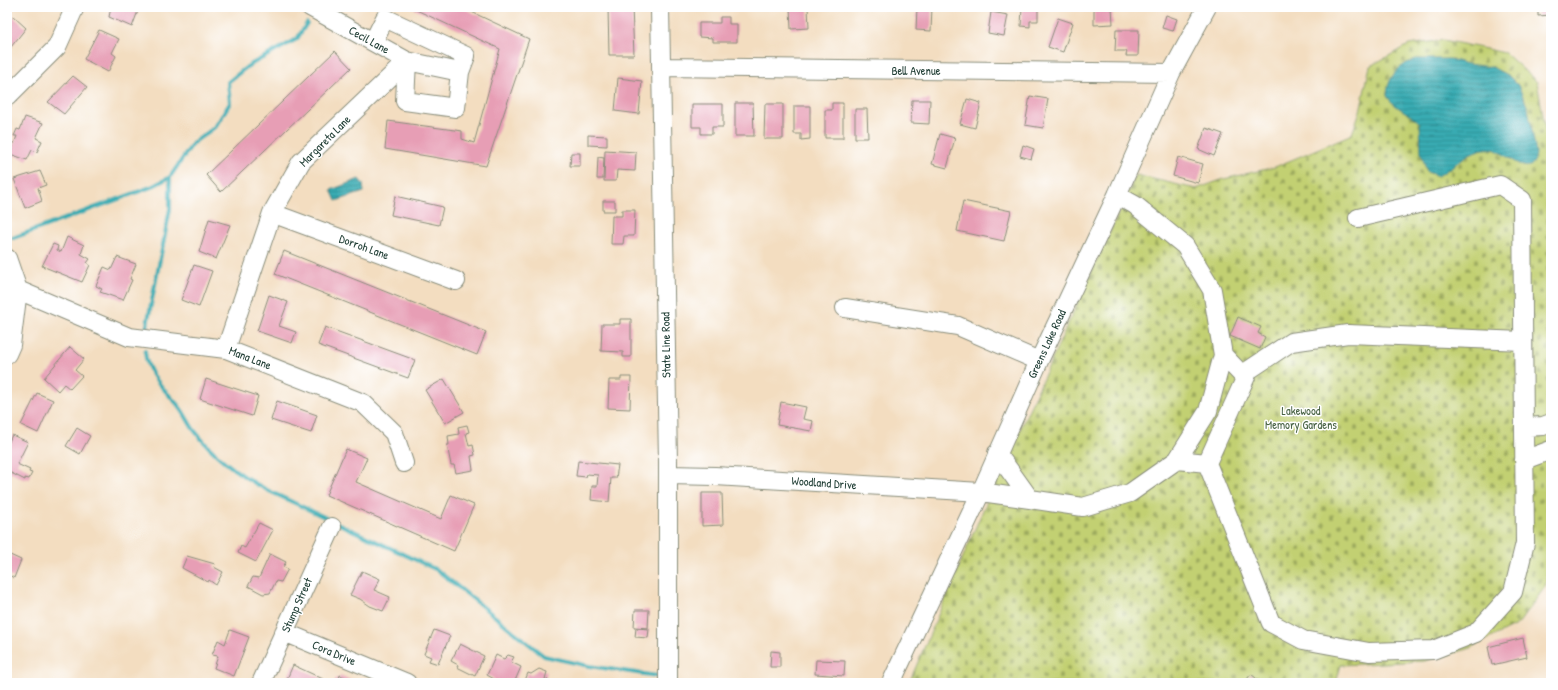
<svg xmlns="http://www.w3.org/2000/svg" width="1558" height="690" font-family="'Patrick Hand',sans-serif">
	<style>
		.cemetery { fill: url(#cemetery-stones); stroke: #708653 }
		.water { fill: url(#water-rules); stroke: #2c7473 }
		.lines { fill: none; stroke-linecap: round; stroke-linejoin: round }
		.stream { stroke: #39abb2; stroke-width: 4 }
		.building { fill: #e79eb5 }
		.minor-casing { stroke: #898d7a; stroke-width: 20 }
		.minor { stroke: #fff; stroke-width: 18 }
		.labels { text-anchor: middle; stroke-width: 3; stroke-linejoin: round; paint-order: stroke }
		.street-label { font-size: 12px; fill: #1f3d34; stroke: #fff }
		.park-label { font-size: 12px; fill: #486244; stroke: #fff }
	</style>
	<defs>
		<pattern id="cemetery-stones" width="16" height="16" patternUnits="userSpaceOnUse"><rect width="16" height="16" fill="#c2d072"/><path d="M2 7V4a2 2 0 0 1 4 0v3zM10 15v-3a2 2 0 0 1 4 0v3z" fill="#9daa5e"/></pattern>
		<pattern id="water-rules" width="6" height="5" patternUnits="userSpaceOnUse"><rect width="6" height="5" fill="#39abb2"/><path d="M0 2.5h6" fill="none" stroke="#2f8c92"/></pattern>
	</defs>
	<rect width="100%" height="100%" fill="#fff"/>
	<filter id="ink" filterUnits="userSpaceOnUse"><feTurbulence type="fractalNoise" baseFrequency=".025" numOctaves="2"/><feDisplacementMap in="SourceGraphic" scale="8" xChannelSelector="R" yChannelSelector="G"/><feConvolveMatrix kernelMatrix="1 2 1 2 8 2 1 2 1" color-interpolation-filters="sRGB"/></filter>
	<filter id="wash" filterUnits="userSpaceOnUse"><feTurbulence type="fractalNoise" baseFrequency=".012" numOctaves="4" result="noise"/><feDisplacementMap in="SourceGraphic" scale="16" xChannelSelector="R" yChannelSelector="G"/><feGaussianBlur stdDeviation="0.9" result="paint"/><feColorMatrix in="noise" values="0 0 0 0 0 0 0 0 0 0 0 0 0 0 0 0 0 1.4 0 .05"/><feComposite in="paint" operator="in"/></filter>
	<g filter="url(#wash)">
		<rect width="100%" height="100%" fill="#f3ddc0"/>
		<path class="cemetery" d="M1444 40 1505 53 1537 82 1551 160V563L1545 587 1518 624 1468 649 1424 661 1341 665 1336 683H909L984 508 1136 175 1196 189 1224 179 1275 167 1352 134 1360 111 1370 66 1409 45Z"/>
		<path class="water" d="M1416 59H1450L1467 64 1492 67 1509 76 1518 85 1528 108 1536 153C1533 184 1506 152 1493 149 1471 146 1456 166 1438 176L1427 172 1421 153 1420 123C1410 113 1394 108 1387 96 1387 77 1399 65 1416 59Z
			M359 179 363 184 364 192 336 201 331 190Z"/>
		<g class="lines">
			<path class="stream" d="M13 238 151 187 170 177 193 143 215 127 230 103 228 82 248 66 297 39 307 23
				M146 330 170 209V177
				M145 351C146 373 163 388 177 404 184 411 188 422 194 430 214 456 240 476 269 491L437 570 544 656 589 666 657 676 659 679"/>
		</g>
		<g id="blocks">
			<path class="building" d="M111 7H134L133 9 138 11 132 27 109 17Z
				M410 7H461L529 39 486 166 385 149 388 121 462 131V139L474 143 500 49Z
				M608 7H632L634 55H609Z
				M804 7H808L809 28 791 29 790 8Z
				M917 7H932L931 31 916 30Z
				M1022 7H1038V21H1030V27L1021 26Z
				M1094 7H1112L1113 24 1094 25Z
				M1538 7H1551V15L1538 16Z
				M991 12 1008 15 1004 36 988 33Z
				M1166 15 1177 19 1173 31 1162 28Z
				M13 16 26 28 7 52V22Z
				M720 17H729V24H737V42H713V38L699 37V23H720Z
				M1058 18 1073 23 1063 52 1048 47Z
				M99 30 119 39 112 53 116 56 108 72 84 59Z
				M1116 30H1139L1138 56H1126L1127 51H1115Z
				M335 51 351 68 221 192 206 175Z
				M73 76 87 87 64 114 48 102Z
				M618 78 642 81 639 114 615 111Z
				M1030 96 1048 99 1043 128 1025 125Z
				M967 99 981 103 975 128 960 124Z
				M912 100H930L929 124 911 123Z
				M735 103H753L754 136H735Z
				M832 103H843V138H825V110H832Z
				M692 104H723V127H712V134H701V127H692Z
				M765 104H783V139H764Z
				M794 106H810V139L801 140V134H794Z
				M855 109H867L868 138H855Z
				M25 117 43 123 36 138 42 141 37 152 32 150 27 160 10 154 17 136H14L17 129 20 130Z
				M1206 128 1223 134 1214 156 1198 149Z
				M940 134 955 138 947 168 932 164Z
				M588 135 607 136V146L588 145Z
				M1023 145 1034 149 1031 159 1020 156Z
				M605 150 636 152 635 171 617 170 616 181H604Z
				M571 153H580V166H570Z
				M598 157 604 158 603 179H597Z
				M1178 157 1203 164 1198 183 1173 176Z
				M40 171 46 185 38 188 42 201 25 208 14 179Z
				M395 196 443 207 439 225 391 215Z
				M603 201H615V211H603Z
				M963 201 1011 211 1004 241 957 231Z
				M622 210H635L634 236H624L623 244H611L612 216H622Z
				M209 219 230 225 216 259 199 252Z
				M67 237 84 245 81 254 90 259 87 263 90 265 82 282 42 266 53 244 58 246 57 250 61 252Z
				M284 251 486 332 477 355 275 274Z
				M117 257 136 264 130 279 132 280 123 300 100 292 102 289 96 286 104 267 111 270Z
				M194 265 212 271 199 307 181 300Z
				M269 295 288 302 279 326 296 332 292 343 257 331Z
				M1238 317 1261 327 1258 333 1265 337 1260 349 1230 336Z
				M620 319H631V357H623V352L601 351 602 324H620Z
				M325 327 415 360 408 378 318 345Z
				M70 347 84 359 75 370 82 376 70 389 64 384 58 391 44 378Z
				M621 377H631L630 409 608 408 609 380H621Z
				M206 379 258 396 252 416 200 399Z
				M444 379 464 412 445 423 425 390Z
				M37 393 53 400 38 433 21 425Z
				M277 401 317 415 311 433 271 420Z
				M781 402 806 407 803 419 813 421 811 431 777 425Z
				M467 425 469 432 466 433 469 446 473 445 475 455 471 456 473 470 456 473 454 465H451L447 445H449L448 436 459 434 458 427Z
				M77 428 90 436 80 454 66 446Z
				M12 435 28 442 17 464 30 470 29 472 32 473 29 479 25 478V480L7 471V446Z
				M346 449 367 458 356 482 441 519 451 495 474 505 454 551 326 495Z
				M578 461 618 465 616 478H611L609 502 591 500 592 486H597L598 475 587 474 586 477 576 476Z
				M702 493H722L723 525 702 526Z
				M259 523 273 530 256 562 238 553 241 546 245 548Z
				M8 554 21 560 14 578 7 574Z
				M270 554 286 562 283 567 288 569 281 582 276 581 270 593 263 594 248 586 253 577 259 578Z
				M187 556 215 564 214 567 223 572 216 585 209 580 208 582 182 568Z
				M362 571 380 579 374 590 390 597 383 611 370 606 360 599 350 595Z
				M635 610H649L648 628 634 627Z
				M636 628 649 629 648 638 635 637Z
				M230 630 249 637 234 676 214 668 218 656 212 655 218 640 225 644Z
				M434 630 450 636 438 664 429 661 431 657 424 654Z
				M1523 638 1527 657 1492 665 1488 647Z
				M460 644 484 656 475 676 457 667 458 665 451 661Z
				M771 651 780 652V667H770Z
				M496 655 504 659 508 655 514 657 511 662 521 667 514 683H496L493 682 494 679 487 675Z
				M816 660 845 661 844 676 815 674Z
				M293 665 323 679 321 683H291L292 682 287 679Z
				M539 669 547 672 545 679 554 682V683H524L528 673 531 674Z
				M1251 674 1262 683H1244Z
				M340 675 357 683 334 682 336 678 339 679Z"/>
		</g>
	</g>
	<g filter="url(#ink)">
		<use href="#blocks" fill-opacity="0" stroke="#898d7a" stroke-width="1"/>
		<g class="lines">
			<g class="minor-casing">
				<path id="minor" d="M310 7 407 61 460 72
					M660 7 668 462V683
					M373 42 385 18 466 56 460 72 456 108 405 101 407 61
					M662 67 1171 73
					M7 97 57 47 75 7
					M1117 195 1135 205 1185 246 1212 290 1223 355 1245 378
					M272 213 456 281
					M1358 218 1500 185 1522 200 1525 543 1513 592 1476 633 1433 650 1369 652 1303 640 1271 623 1207 463 1249 370 1291 342 1348 334 1523 341
					M7 258 18 290 11 345 7 354
					M18 290 129 337 226 349 363 403 394 433 404 463
					M845 308 958 326 1039 361
					M226 349 272 213 301 162 407 61
					M1524 427 1543 426 1551 423
					M997 453 1030 499 1083 507 1130 493 1177 460 1207 463
					M1177 460 1208 411 1223 355
					M1524 460 1551 450
					M668 475 715 476 981 492 1030 499
					M284 632 407 683
					M261 683 332 527
					M891 683 981 492 1039 361 1117 195 1171 73 1207 7"/>
			</g>
			<use href="#minor" class="minor"/>
		</g>
	</g>
	<g class="labels">
		<g class="street-label">
			<text transform="translate(369 40) rotate(29)" y="4">Cecil Lane</text>
			<text x="916" y="75">Bell Avenue</text>
			<text transform="translate(325 141) rotate(-45)" y="4">Margareta Lane</text>
			<text transform="translate(364 247) rotate(20)" y="4">Dorroh Lane</text>
			<text transform="translate(1047 344) rotate(-65)" y="4">Greens Lake Road</text>
			<text transform="translate(666 345) rotate(-91)" y="4">State Line Road</text>
			<text transform="translate(250 358) rotate(21)" y="4">Mana Lane</text>
			<text transform="translate(824 483) rotate(4)" y="4">Woodland Drive</text>
			<text transform="translate(297 605) rotate(-66)" y="4">Stump Street</text>
			<text transform="translate(334 653) rotate(23)" y="4">Cora Drive</text>
		</g>
		<g class="park-label">
			<text x="1301" y="415">Lakewood<tspan x="1301" dy="14">Memory Gardens</tspan></text>
		</g>
	</g>
	<rect width="1558" height="690" fill="none" stroke="#fff" stroke-width="24"/>
</svg>
